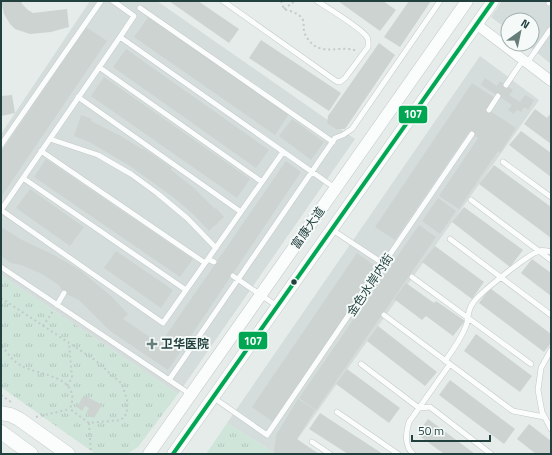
<svg xmlns="http://www.w3.org/2000/svg" width="552" height="455" font-family="'Titillium Web','Noto Sans SC',sans-serif">
	<style>
		.built { fill: #d4dddb }
		.grass { fill: url(#grass-tufts) }
		.building { fill: #cdd3d1 }
		.lines { fill: none; stroke-linecap: round; stroke-linejoin: round }
		.service-casing { stroke: #c3c9c7; stroke-width: 6 }
		.minor-casing { stroke: #c3c9c7; stroke-width: 11 }
		.tertiary-casing { stroke: #c3c9c7; stroke-width: 13 }
		.secondary-casing { stroke: #c2cac8; stroke-width: 15 }
		.path { stroke: #c2cbca; stroke-width: 2; stroke-dasharray: 2 3; stroke-linecap: butt }
		.service { stroke: #fbfcfc; stroke-width: 5 }
		.minor { stroke: #fbfcfc; stroke-width: 10 }
		.tertiary { stroke: #fbfcfc; stroke-width: 12 }
		.secondary { stroke: #fbfcfc; stroke-width: 14 }
		.bus-1-casing { stroke: #f5faf9; stroke-width: 7 }
		.bus-1 { stroke: #00a651; stroke-width: 4 }
		.bus-dot { fill: #22413e; stroke: #f5faf9; stroke-width: 1.5 }
		.poi-dot { fill: #677d7a; stroke: #f5faf9; stroke-width: 1.5 }
		.labels { text-anchor: middle; stroke-width: 4; stroke-linejoin: round; paint-order: stroke }
		.street-label { font-size: 12px; fill: #22413e; stroke: #f5faf9 }
		.poi-label { font-size: 12px; font-weight: bold; fill: #22413e; stroke: #f5faf9; text-anchor: start }
		.line-badge { stroke: #f5faf9; stroke-width: 1.5 }
		.badge-label { font-size: 11px; text-anchor: middle; font-weight: bold; fill: #fff }
	</style>
	<defs>
		<pattern id="grass-tufts" width="24" height="20" patternUnits="userSpaceOnUse"><rect width="24" height="20" fill="#cfe5da"/><path d="M3 7l-1-3M5 7V3M7 7l1-3M15 17l-1-3M17 17v-4M19 17l1-3" fill="none" stroke="#b1c6bc"/></pattern>
	</defs>
	<rect width="100%" height="100%" fill="#e6ecea"/>
	<path class="built" d="M90 1H157L355 139 178 394 1 275V134Z
		M502 1H551V64L526 44H532V20H508V30L491 17Z
		M480 56 539 100 287 454H276L227 423Z"/>
	<path class="grass" d="M1 275 178 394 138 447 127 454H98L94 453 1 387Z
		M227 423 276 454H206Z"/>
	<path class="building" d="M1 1H21L22 4 28 10 33 13 67 9 69 27 51 32 30 34 15 29 10 24 4 14Z
		M169 1H198L239 29 229 43Z
		M338 1H383L396 10 380 31Z
		M409 1H431L400 47 384 37Z
		M149 16 289 114 275 135 134 37Z
		M86 27 107 41 1 197V152Z
		M261 40 341 93 329 111 249 58Z
		M379 43 395 55 345 129H336L327 123 328 116Z
		M126 49 269 150 256 168 113 67Z
		M104 77 250 179 237 198 91 96Z
		M485 78 497 86 500 81 513 90 509 95 520 102 525 95 534 100 528 110 524 107 521 112 517 110 514 114 508 110 512 105 481 85Z
		M472 83 495 98 487 109 516 128 500 153 498 151 459 209 439 196 478 138 469 132 395 240 375 227Z
		M12 95 15 113 1 116V96Z
		M535 109 547 118 551 113V144L524 124Z
		M81 115 92 119 91 121 119 135 142 149 143 148 172 168 171 170 193 187 215 209 216 208 224 217 209 231 194 215 173 197 130 166 91 143 74 136Z
		M292 119 324 142 311 160 279 136Z
		M521 131 551 153V177L509 145Z
		M46 159 193 259 180 277 34 177Z
		M286 161 301 172 168 370 110 331 79 300 64 293 59 285 40 273 21 265 11 263 1 256V227L22 240 54 255 80 270 111 296 128 314 123 319 160 344Z
		M494 165 551 207V238L479 184Z
		M30 189 84 227 70 246 16 208Z
		M438 198 456 211 440 234 422 221Z
		M464 207 523 250 510 267 452 222Z
		M419 225 436 237 316 410 299 398Z
		M435 246 484 282 472 299 422 262Z
		M116 251 173 290 161 308 104 268Z
		M357 253 378 268 273 422 252 407Z
		M532 259 551 273V296L521 273Z
		M406 283 434 303 436 301 465 321 453 336 426 316 422 320 394 299Z
		M490 288 551 334V343L544 352 479 303Z
		M378 326 437 372 425 386 367 341Z
		M476 334 532 376 520 392 464 351Z
		M347 369 400 408 389 423 336 384Z
		M450 380 515 429 504 444 439 395Z
		M84 395 102 405 94 418 86 413 89 408 85 406 82 411 77 407Z
		M298 399 315 410 297 439 319 454H276L274 452 276 435Z
		M320 413 383 454H348L309 429Z
		M428 419 475 454H444L417 434Z
		M529 424 551 441V454H536L517 439Z"/>
	<g class="lines">
		<g class="service-casing">
			<path id="service" d="M113 1 134 16 120 37
				M223 1 336 81 340 82 345 78 368 47C368 43 369 40 367 37 361 28 328 8 317 1
				M549 3H551
				M140 8 333 142
				M527 63 550 30
				M99 67 262 182
				M506 85 523 60
				M78 97 241 212
				M489 110 498 96
				M50 139 98 155 131 174 157 193 187 218 216 248
				M1 145 101 1
				M41 151 205 263
				M503 162 551 197
				M23 178 186 290
				M471 200 551 260
				M1 210 120 37 335 188
				M1 210 163 323 283 152
				M331 229 384 264
				M450 239 551 315
				M208 259 214 262
				M1 267 190 394
				M233 276 277 306
				M412 277 531 364
				M57 305 64 293
				M384 315 513 411 544 417
				M551 350 541 368 538 390 542 412 551 429
				M445 361C453 350 461 339 466 326 469 318 467 310 473 303 479 293 529 254 539 251 542 250 547 251 551 252
				M361 364 419 408 430 407 491 454
				M169 380 335 138 343 135 352 129 440 1
				M214 398 267 435 472 134
				M337 412 398 454
				M312 442 330 454
				M413 454C404 445 406 433 409 422L450 364"/>
		</g>
		<g class="minor-casing">
			<path id="minor" d="M476 24 551 81"/>
		</g>
		<g class="tertiary-casing">
			<path id="tertiary" d="M149 454 467 1
				M173 454 493 1"/>
		</g>
		<g class="secondary-casing">
			<path id="secondary" d="M1 413 11 415 19 419 68 454
				M1 432 31 454"/>
		</g>
		<path class="path" d="M281 1 284 9C289 11 296 12 301 17 305 21 303 26 304 31 305 36 310 43 315 46 328 54 343 45 357 51
			M284 9 295 1
			M1 298 95 360 122 384 127 400V413L121 420 89 423 70 409C83 375 38 376 20 365 12 360 6 352 1 344
			M43 326 53 311
			M67 386 72 378 69 343
			M1 395 11 402
			M36 417 70 409
			M89 423 91 454"/>
		<use href="#service" class="service"/>
		<use href="#minor" class="minor"/>
		<use href="#tertiary" class="tertiary"/>
		<use href="#secondary" class="secondary"/>
		<g class="bus-1-casing">
			<path id="bus-1" d="M173 454 493 1"/>
		</g>
		<use href="#bus-1" class="bus-1"/>
	</g>
	<circle class="bus-dot" cx="294" cy="282" r="3.5"/>
	<path class="poi-dot" d="M150 338h4v4h4v4h-4v4h-4v-4h-4v-4h4z"/>
	<g class="labels">
		<g class="street-label">
			<text transform="translate(308 228) rotate(-55)" y="4">富康大道</text>
			<text transform="translate(370 285) rotate(-56)" y="4">金色水岸内街</text>
		</g>
		<g class="poi-label">
			<text x="161" y="348">卫华医院</text>
		</g>
	</g>
	<g class="line-badge">
		<rect x="398" y="105" width="30" height="19" rx="4" fill="#00a651"/>
		<rect x="238" y="331" width="30" height="19" rx="4" fill="#00a651"/>
	</g>
	<g class="badge-label">
		<text x="413" y="118">107</text>
		<text x="253" y="345">107</text>
	</g>
	<rect width="552" height="455" fill="none" stroke="#22413e" stroke-width="4"/>
	<g transform="translate(520 32) rotate(33)"><circle r="19" fill="#f5faf9" stroke="#a1b0ae"/>
	<path d="M0-3L7 15L0 10L-7 15Z" fill="#677d7a"/>
	<text y="-6" font-size="11" font-weight="bold" text-anchor="middle" fill="#22413e">N</text>
	</g>
	<path d="M412 435v6h78v-6" fill="none" stroke="#22413e" stroke-width="2"/>
	<text x="418" y="435" font-size="12" fill="#22413e" stroke="#f5faf9" stroke-width="3" paint-order="stroke">50 m</text>
</svg>
